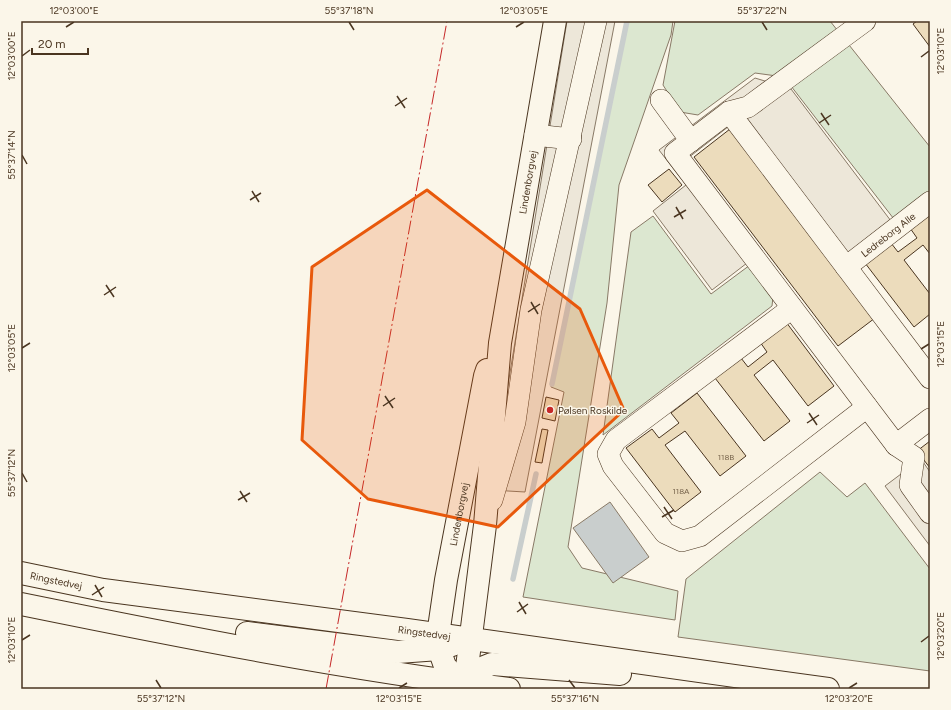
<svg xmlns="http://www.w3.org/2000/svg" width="951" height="710" font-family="Figtree,sans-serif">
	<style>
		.green { fill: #dce7d0; stroke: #887966 }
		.parking { fill: #ede7d9; stroke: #887966 }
		.water { fill: #c9cecd; stroke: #887966 }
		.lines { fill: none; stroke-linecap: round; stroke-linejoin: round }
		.stream { stroke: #c9cecd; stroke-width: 5.5 }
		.building { fill: #ecdcbc; stroke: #4a3520 }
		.minor-casing { stroke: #4a3520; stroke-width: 22 }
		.major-casing { stroke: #4a3520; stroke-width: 24 }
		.minor { stroke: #fbf6e9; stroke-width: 21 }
		.major { stroke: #fbf6e9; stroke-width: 22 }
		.power { stroke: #c62828; stroke-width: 1; stroke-dasharray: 14 3 2 3; stroke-linecap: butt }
		.marked { fill: #e8590c; fill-opacity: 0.2; stroke: #e8590c; stroke-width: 3; stroke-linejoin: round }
		.ticks { fill: none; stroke: #4a3520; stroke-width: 1.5 }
		.poi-dot { fill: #c62828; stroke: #fbf6e9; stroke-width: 1.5 }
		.labels { text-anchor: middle; stroke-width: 3; stroke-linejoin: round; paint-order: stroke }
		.number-label { font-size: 8px; fill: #725f47 }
		.street-label { font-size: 10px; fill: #4a3520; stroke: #fbf6e9 }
		.poi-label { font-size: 10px; fill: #4a3520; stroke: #fbf6e9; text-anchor: start }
		.neatline { fill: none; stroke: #4a3520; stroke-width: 1.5 }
		.ticks-label { font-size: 10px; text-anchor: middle; fill: #4a3520 }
	</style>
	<rect width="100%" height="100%" fill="#fbf6e9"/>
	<path class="green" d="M626 21H673L671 35 619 185 607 303 568 547 582 568 678 591 675 620 523 597 564 392 551 387Z
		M675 21H830L930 147V196L897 223 784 77 755 73 698 115 680 112 663 85Z
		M653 216 711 294 750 265 773 297 772 306 603 435 631 232Z
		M820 472 847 497 865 483 930 569V671L678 637 686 579Z"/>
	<path class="parking" d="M567 21H615L525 492 491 490Z
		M755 78 791 89 891 221 847 255 742 116 688 158 760 253 712 290 653 211 686 185 659 150Z
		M921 459 930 472V546L885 486Z"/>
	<path class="water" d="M610 502 649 557 613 583 573 528Z"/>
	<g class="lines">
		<path class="stream" d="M552 384 627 21
			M513 579 536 474"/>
	</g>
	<path class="building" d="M917 21H930V47L913 24Z
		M730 129 875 318 838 346 694 157Z
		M669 169 682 185 662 202 648 185Z
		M930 212V254L923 245 904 260 930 294V314L914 327 865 263 891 243 898 252 917 238 910 228Z
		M786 322 834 386 808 406 773 360 754 375 790 421 764 441 715 378 741 358 748 367 767 352 760 342Z
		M697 393 746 456 720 476 685 431 665 445 701 492 675 512 626 448 652 429 659 438 679 423 671 413Z
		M546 397 559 400 555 421 542 418Z
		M542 429 548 430 542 463 535 462Z
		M930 441V468L917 451Z"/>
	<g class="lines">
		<g class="minor-casing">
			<g id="minor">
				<path d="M865 21 748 107 729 112 675 153 896 445 930 419"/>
				<path d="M661 100 691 141"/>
				<path d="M729 112 930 378"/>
				<path d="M535 135 571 139"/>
				<path id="s1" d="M846 267 930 202"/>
				<path d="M792 308 616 440 608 454 613 466 665 533 682 541 700 536 867 407"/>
				<path d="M896 445 914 457 910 485 930 513"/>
				<path d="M492 500 515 422 531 310 596 21"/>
			</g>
		</g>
		<g class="major-casing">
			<g id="major">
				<path id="s2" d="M21 573 103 590 407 630 828 689"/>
				<path d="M21 604C183 637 345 669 509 689"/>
				<path d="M247 633 398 652 439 649 452 645"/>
				<path id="s3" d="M461 683 445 666 439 649 438 635 446 580 485 376 487 370"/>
				<path id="s4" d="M465 683 485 525 500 343 555 21"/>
				<path d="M465 683 477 670 492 664 620 674"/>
			</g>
		</g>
		<use href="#minor" class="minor"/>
		<use href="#major" class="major"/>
		<path class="power" d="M326 689 447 21"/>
	</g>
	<path class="marked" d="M427 190 580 309 624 410 498 527 368 499 302 440 312 267Z"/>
	<path class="ticks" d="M349 22 354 30M762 22 767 30M66 27 74 22M516 27 524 22M22 56 30 50M921 57 929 51M397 96 405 108M395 106 407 98M821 113 829 125M819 123 831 115M22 155 27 164M252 191 259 202M250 200 261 193M676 207 683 219M674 217 686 210M106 285 114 297M104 295 116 287M531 302 538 314M528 312 540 304M22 348 30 343M921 349 929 344M385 396 393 408M383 406 395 398M809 413 817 425M807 423 819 415M22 473 27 482M240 491 247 502M238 500 250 493M664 507 672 519M662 517 674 510M95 585 102 597M92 595 104 587M519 602 526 614M517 612 528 604M22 640 30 635M921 642 929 636M156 680 161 688M569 680 575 688M399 688 407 683M849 688 857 683"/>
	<circle class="poi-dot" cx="550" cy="410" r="4"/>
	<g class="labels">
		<g class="number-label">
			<text x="726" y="460">118B</text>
			<text x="681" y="494">118A</text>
		</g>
		<g class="street-label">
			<text dy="4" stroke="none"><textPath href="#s4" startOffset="505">Lindenborgvej</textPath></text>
			<text dy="4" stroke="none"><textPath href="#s1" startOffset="53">Ledreborg Alle</textPath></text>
			<text dy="4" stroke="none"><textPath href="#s3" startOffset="178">Lindenborgvej</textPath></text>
			<text dy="4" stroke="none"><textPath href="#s2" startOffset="36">Ringstedvej</textPath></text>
			<text dy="4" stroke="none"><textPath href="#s2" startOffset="408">Ringstedvej</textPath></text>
		</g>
		<g class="poi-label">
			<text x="558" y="414">Pølsen Roskilde</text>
		</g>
	</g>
	<rect width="951" height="710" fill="none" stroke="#fbf6e9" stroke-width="44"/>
	<path d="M32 48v6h56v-6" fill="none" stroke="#4a3520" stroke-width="2"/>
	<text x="38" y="48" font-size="12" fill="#4a3520" stroke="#fbf6e9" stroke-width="3" paint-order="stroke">20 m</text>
	<rect x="22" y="22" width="907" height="666" class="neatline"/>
	<g class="ticks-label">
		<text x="74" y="14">12°03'00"E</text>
		<text x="349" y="14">55°37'18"N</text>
		<text x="524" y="14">12°03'05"E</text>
		<text x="762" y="14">55°37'22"N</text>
		<text transform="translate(940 51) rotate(-90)" y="4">12°03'10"E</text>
		<text transform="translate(11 56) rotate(-90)" y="4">12°03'00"E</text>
		<text transform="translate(11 155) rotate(-90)" y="4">55°37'14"N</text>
		<text transform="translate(940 344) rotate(-90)" y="4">12°03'15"E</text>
		<text transform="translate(11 348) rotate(-90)" y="4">12°03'05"E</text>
		<text transform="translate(11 473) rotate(-90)" y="4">55°37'12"N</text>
		<text transform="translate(940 636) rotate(-90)" y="4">12°03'20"E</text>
		<text transform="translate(11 640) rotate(-90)" y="4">12°03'10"E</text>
		<text x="161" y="702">55°37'12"N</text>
		<text x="399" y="702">12°03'15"E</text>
		<text x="575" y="702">55°37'16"N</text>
		<text x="849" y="702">12°03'20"E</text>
	</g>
</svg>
